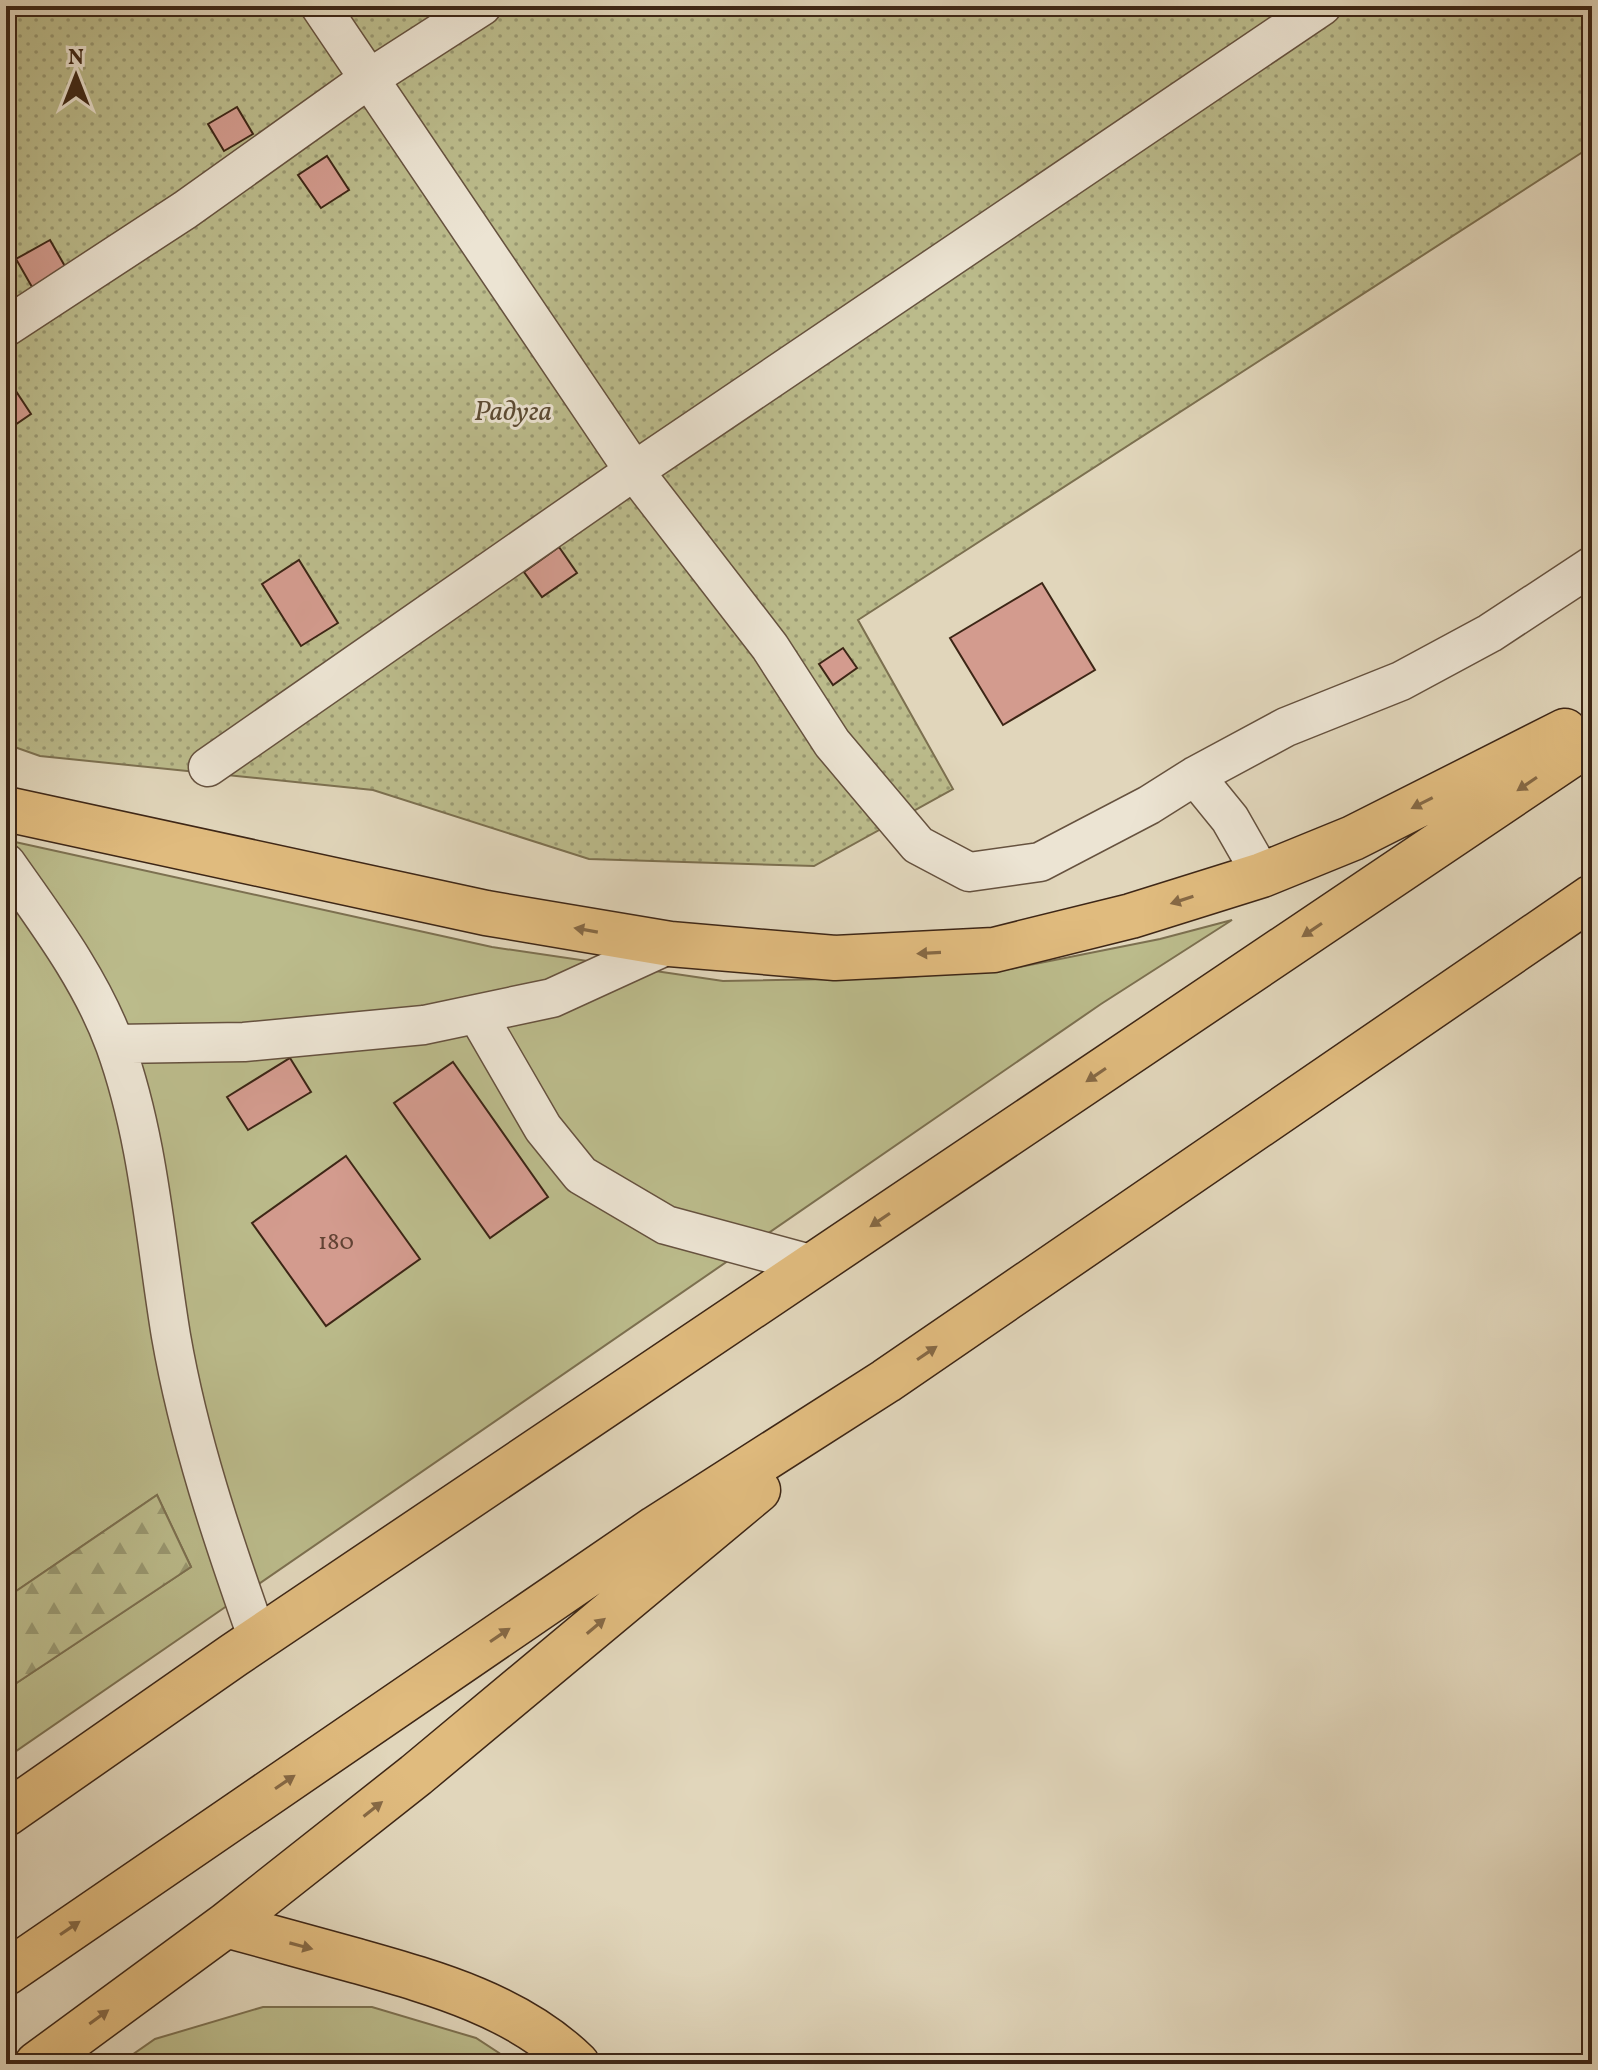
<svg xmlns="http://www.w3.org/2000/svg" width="1598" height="2070" font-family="Vollkorn,serif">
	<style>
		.grass { fill: #bbbb8b; stroke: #7c7050; stroke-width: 2 }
		.forest { fill: url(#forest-firs); stroke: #7c7050; stroke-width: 2 }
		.garden { fill: url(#garden-dots); stroke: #7c7050; stroke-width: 2 }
		.building { fill: #d39b8e; stroke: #3d2616; stroke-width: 2 }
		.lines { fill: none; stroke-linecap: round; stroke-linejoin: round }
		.minor-casing { stroke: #66523f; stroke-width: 41 }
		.highway-casing { stroke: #3d2616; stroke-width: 47 }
		.minor { stroke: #ece4d3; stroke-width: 38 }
		.highway { stroke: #e0bb7e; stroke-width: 44 }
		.oneway { fill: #866945 }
		.labels { text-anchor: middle; stroke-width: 6; stroke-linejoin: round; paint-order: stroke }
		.number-label { font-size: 24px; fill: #624334 }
		.park-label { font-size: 28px; font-style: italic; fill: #5c4b33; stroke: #ece4d3 }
	</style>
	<defs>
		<pattern id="forest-firs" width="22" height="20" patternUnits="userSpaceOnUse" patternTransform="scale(2)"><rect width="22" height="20" fill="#bbbb8b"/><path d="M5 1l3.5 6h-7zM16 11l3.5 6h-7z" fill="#999871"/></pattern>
		<pattern id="garden-dots" width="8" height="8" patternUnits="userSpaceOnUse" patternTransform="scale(2)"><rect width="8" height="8" fill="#bbbb8b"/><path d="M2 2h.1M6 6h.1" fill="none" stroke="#999871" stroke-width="1.8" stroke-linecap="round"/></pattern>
	</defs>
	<rect width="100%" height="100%" fill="#e1d6bb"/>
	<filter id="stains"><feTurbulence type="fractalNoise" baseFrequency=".0025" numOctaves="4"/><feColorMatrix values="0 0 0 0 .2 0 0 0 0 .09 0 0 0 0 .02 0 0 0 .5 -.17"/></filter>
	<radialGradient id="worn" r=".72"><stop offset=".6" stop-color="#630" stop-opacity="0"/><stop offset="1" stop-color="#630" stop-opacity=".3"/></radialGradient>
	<path class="grass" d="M6 840 492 947 723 981 894 978 1010 969 1160 939 1232 920 1101 1004 6 1758V1690L191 1567 157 1495 6 1598Z
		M263 2007H372L476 2038 516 2064H119L155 2039Z"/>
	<path class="forest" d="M157 1495 191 1567 6 1690V1598Z"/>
	<path class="garden" d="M6 6H1592V146L858 620 953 789 814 866 589 859 373 790 40 756 6 744Z"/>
	<path class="building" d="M425 6H454L433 19Z
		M237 107 253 134 224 151 208 124Z
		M327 156 349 190 321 208 298 175Z
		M50 240 70 275 36 294 16 259Z
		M6 376 31 414 6 431Z
		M559 547 577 573 542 597 524 572Z
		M299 560 338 623 301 646 262 584Z
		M1042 583 1095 670 1003 725 950 638Z
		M843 648 857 668 833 685 819 664Z
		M290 1058 311 1092 248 1130 227 1097Z
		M453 1062 548 1197 490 1238 394 1103Z
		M346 1156 420 1259 326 1326 252 1223Z"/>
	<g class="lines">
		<g class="minor-casing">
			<path id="minor" d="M320 6 634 471 770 647 832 743 918 845 969 872 1040 862 1149 805 1195 776 1286 727 1401 681 1490 633 1592 566
				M6 327 185 210 370 78 482 6
				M208 767 634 471 1322 6
				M1195 776 1230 819 1262 875
				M6 863C46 920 91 979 115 1045 149 1139 155 1239 171 1336 189 1440 223 1540 258 1639
				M477 1014 543 1128 581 1175 666 1225 814 1265
				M115 1044 244 1042 424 1025 552 998 670 944"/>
		</g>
		<g class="highway-casing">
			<path id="highway" d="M6 809 486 913 670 944 835 958 994 950 1131 916 1262 875 1353 838 1565 731
				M6 1814 234 1655 1592 741
				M226 1925C270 1937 313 1949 357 1961 435 1983 518 2006 577 2064
				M6 1973 656 1528 886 1381 1592 897
				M37 2064 226 1925 416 1775 758 1490"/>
		</g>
		<use href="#minor" class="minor"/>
		<use href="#highway" class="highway"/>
	</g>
	<defs><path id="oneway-solid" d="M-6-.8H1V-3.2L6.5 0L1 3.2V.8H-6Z" transform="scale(2)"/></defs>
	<g class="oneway">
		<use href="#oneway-solid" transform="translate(1527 784) rotate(146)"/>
		<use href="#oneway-solid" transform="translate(1422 803) rotate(153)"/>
		<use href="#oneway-solid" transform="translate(1182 900) rotate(162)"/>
		<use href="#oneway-solid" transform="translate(586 930) rotate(-170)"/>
		<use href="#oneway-solid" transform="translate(1312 930) rotate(146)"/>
		<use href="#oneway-solid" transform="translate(929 953) rotate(177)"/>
		<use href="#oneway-solid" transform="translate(1096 1075) rotate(146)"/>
		<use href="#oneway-solid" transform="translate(880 1220) rotate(146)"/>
		<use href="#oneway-solid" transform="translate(927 1353) rotate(-34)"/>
		<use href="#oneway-solid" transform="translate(596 1626) rotate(-40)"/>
		<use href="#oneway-solid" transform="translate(500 1635) rotate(-34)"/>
		<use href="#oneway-solid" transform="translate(285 1782) rotate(-34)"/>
		<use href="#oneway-solid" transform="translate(373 1809) rotate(-38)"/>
		<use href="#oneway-solid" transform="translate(70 1928) rotate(-34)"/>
		<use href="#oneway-solid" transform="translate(301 1946) rotate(15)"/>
		<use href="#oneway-solid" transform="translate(99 2017) rotate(-36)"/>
	</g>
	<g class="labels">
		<g class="number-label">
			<text x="336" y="1249">180</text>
		</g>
		<g class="park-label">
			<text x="513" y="420">Радуга</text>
		</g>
	</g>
	<rect width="1598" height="2070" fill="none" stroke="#e1d6bb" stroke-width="32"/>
	<rect x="8" y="8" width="1582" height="2054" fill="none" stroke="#3d2616" stroke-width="4"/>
	<rect x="16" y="16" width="1566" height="2038" fill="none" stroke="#3d2616" stroke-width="2"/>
	<g transform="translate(76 76)" stroke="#ece4d3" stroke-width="6" paint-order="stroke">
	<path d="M0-6L14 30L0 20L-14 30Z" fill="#3d2616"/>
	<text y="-12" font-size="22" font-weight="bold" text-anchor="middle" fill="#3d2616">N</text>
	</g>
	<rect width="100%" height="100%" filter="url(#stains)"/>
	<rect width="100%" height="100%" fill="url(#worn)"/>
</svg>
